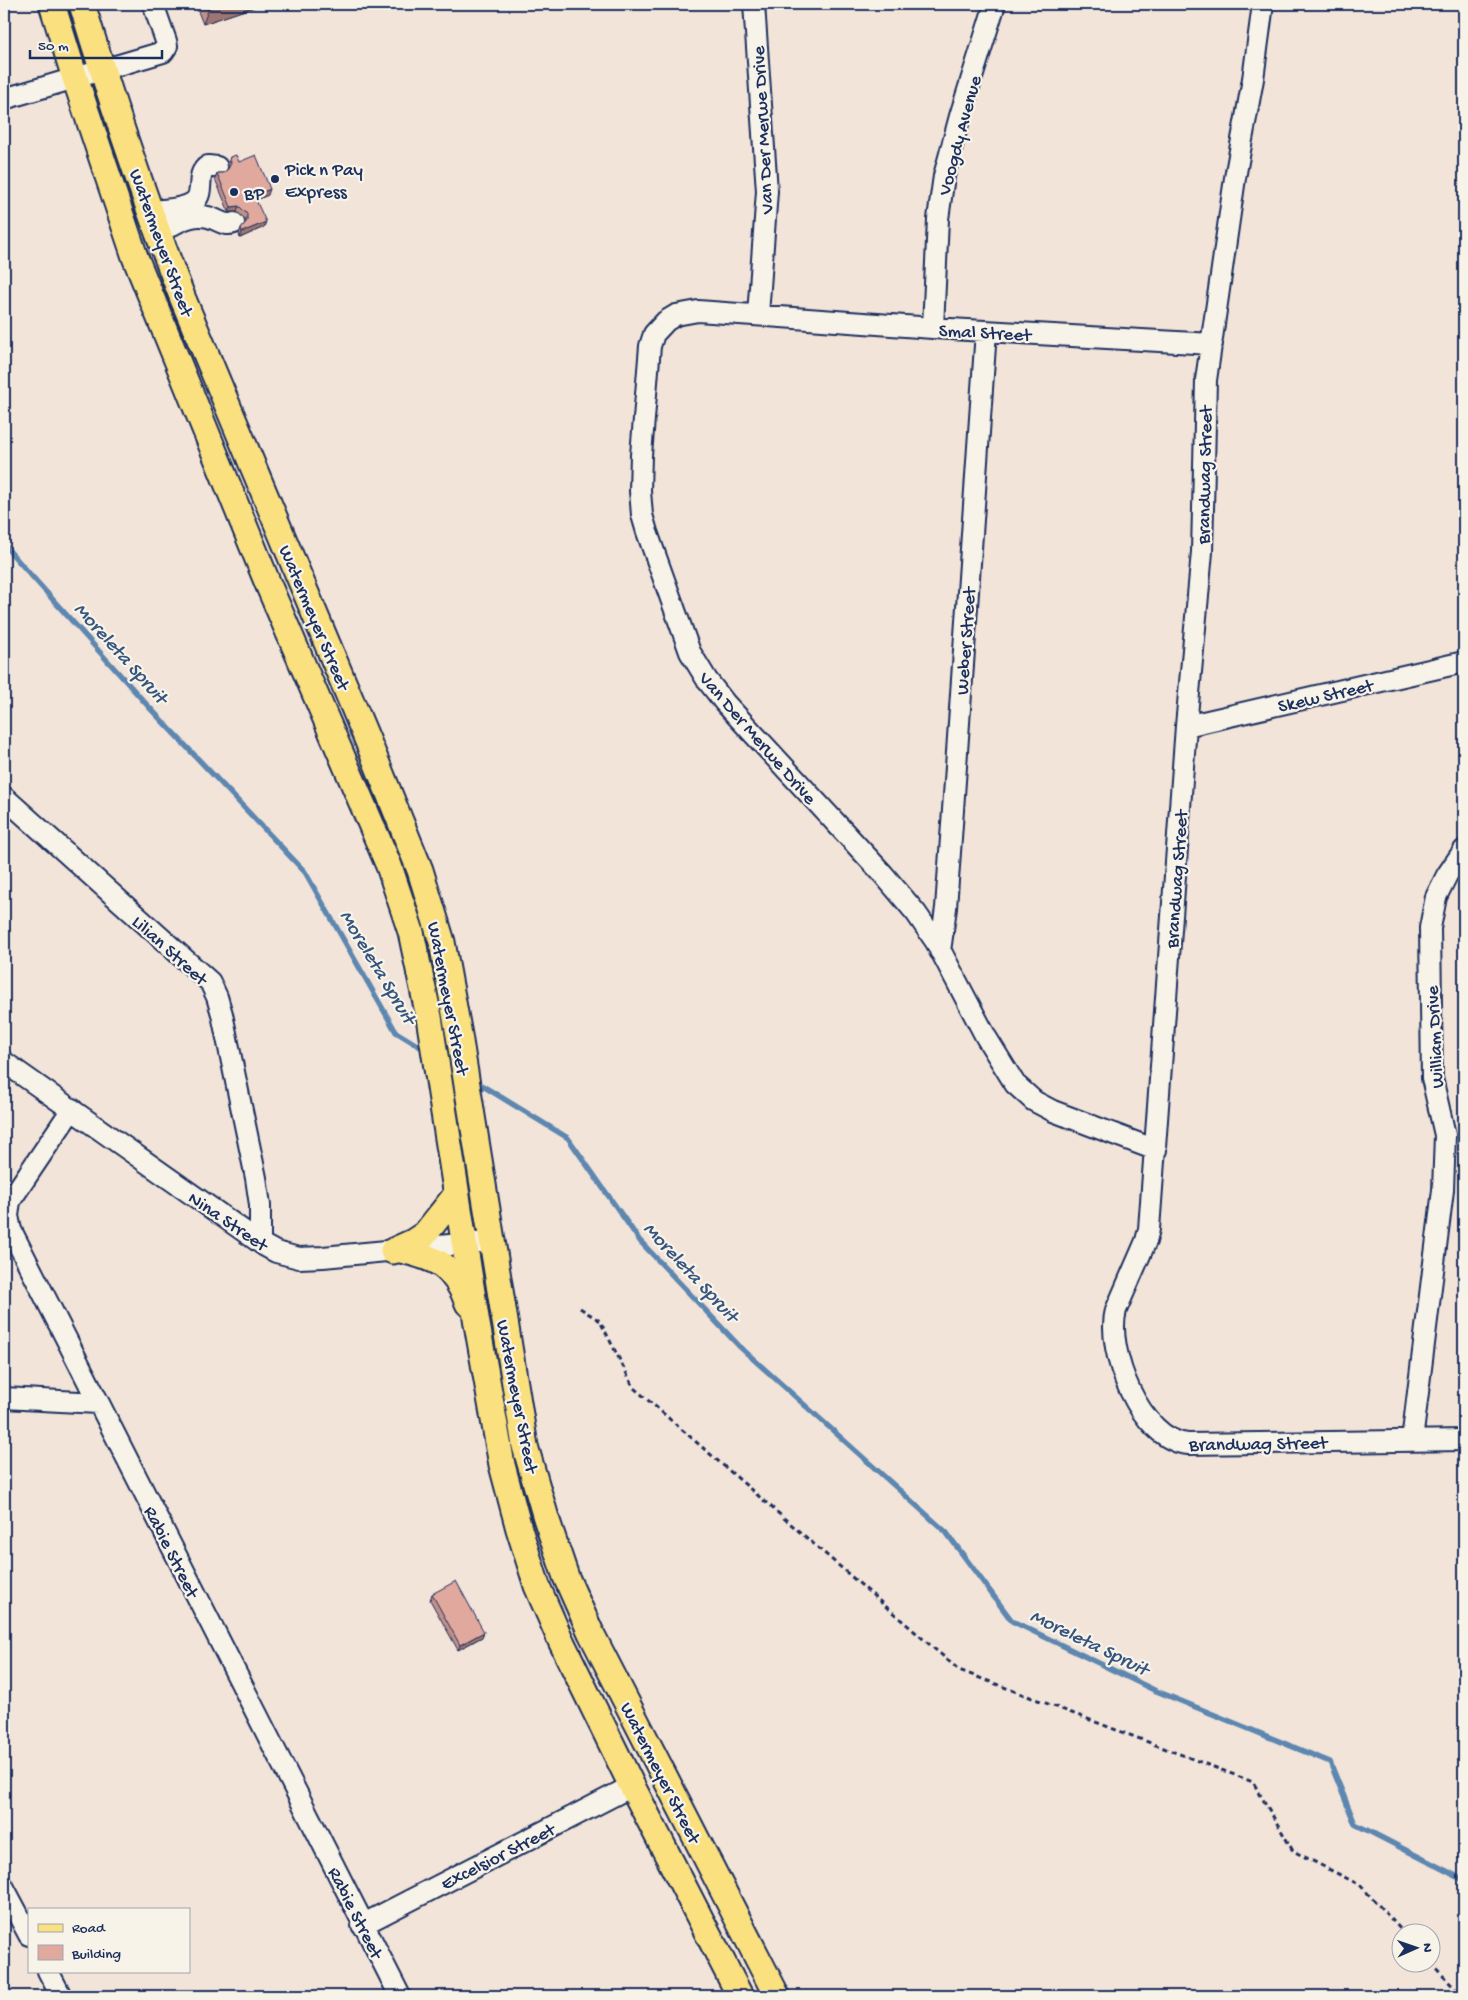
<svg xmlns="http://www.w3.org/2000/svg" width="1468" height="2000" font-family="'Gochi Hand',sans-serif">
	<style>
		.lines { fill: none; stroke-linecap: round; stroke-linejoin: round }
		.stream { stroke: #5d87b0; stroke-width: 5.5 }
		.minor-casing { stroke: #1b2f5e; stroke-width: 24 }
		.major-casing { stroke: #1b2f5e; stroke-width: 29 }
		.path { stroke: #1b2f5e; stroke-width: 3; stroke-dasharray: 5 4; stroke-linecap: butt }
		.minor { stroke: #f7f3e8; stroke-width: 20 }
		.major { stroke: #fbe080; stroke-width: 25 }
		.wall { fill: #c29088; stroke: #1b2f5e }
		.shaded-wall { fill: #9e766f; stroke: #1b2f5e }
		.building { fill: #e1a89e; stroke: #1b2f5e }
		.poi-dot { fill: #1b2f5e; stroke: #f7f3e8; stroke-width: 2 }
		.labels { text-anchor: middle; stroke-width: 4.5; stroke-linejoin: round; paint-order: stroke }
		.street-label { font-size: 19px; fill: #1b2f5e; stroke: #f7f3e8 }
		.poi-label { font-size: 19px; fill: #1b2f5e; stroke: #f7f3e8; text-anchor: start }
		.water-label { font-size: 20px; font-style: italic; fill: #365480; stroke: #f7f3e8 }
	</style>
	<rect width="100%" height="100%" fill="#f3e4d9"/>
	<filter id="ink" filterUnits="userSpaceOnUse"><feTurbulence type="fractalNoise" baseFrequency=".02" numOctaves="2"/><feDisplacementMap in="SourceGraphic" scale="10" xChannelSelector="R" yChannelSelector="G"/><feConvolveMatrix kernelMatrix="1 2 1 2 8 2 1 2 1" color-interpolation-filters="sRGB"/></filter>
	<g filter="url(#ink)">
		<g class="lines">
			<path class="stream" d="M4 545 148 706 305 872 396 1032 427 1051
				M473 1080 568 1138 640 1241 740 1347 946 1532 1012 1621 1154 1690 1330 1762 1355 1824 1464 1880"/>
			<g class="minor-casing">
				<path id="minor" d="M754 4 767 191 758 315
					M1263 4 1253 79 1235 178 1206 380 1202 552 1186 726 1149 1229 1146 1241 1116 1310C1105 1350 1141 1441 1188 1444L1464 1440
					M4 99 163 52 167 46 166 41 153 4
					M150 211C163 210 185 210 195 201 205 191 195 174 208 166L217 167
					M158 234C172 224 191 212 208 217 218 219 224 227 234 223
					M933 328 938 219 944 176 960 116 995 4
					M1186 726 1464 662
					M4 797 210 982 217 997 222 1014 256 1178 260 1205V1242
					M940 951 946 908 953 810 986 331
					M4 1062 265 1246 276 1252 299 1258 323 1257 492 1241
					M72 1109 10 1201 8 1216 11 1230 400 1996
					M1156 1150 1053 1111 1034 1101 1015 1084 986 1037 936 942 916 913 883 874 725 703 707 680 690 652 647 532 642 515 640 491 641 455 650 346 654 334 666 321 676 315 698 311 933 328 1212 344
					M4 1398 98 1403
					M1412 1441 1443 1190 1445 1135 1432 1078 1430 928 1436 897 1447 875 1464 850
					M4 1888 29 1935
					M362 1925 632 1786
					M48 1971 61 1996"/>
			</g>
			<g class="major-casing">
				<path id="major" d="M52 4 75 78 135 257 268 584 389 866 411 932 429 1017 477 1324 502 1465 519 1529 537 1586 561 1641 632 1786 740 1996
					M82 4C112 103 145 202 183 299L367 739 420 870 442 942 459 1035 525 1446 546 1518 566 1577 591 1633 777 1996
					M401 1250C437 1258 454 1266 468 1303
					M393 1251 413 1242 425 1234 456 1195"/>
			</g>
			<path class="path" d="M580 1308 600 1321 634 1388 959 1670 1253 1782 1293 1851 1360 1885 1403 1932
				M1430 1962 1462 1996"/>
			<use href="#minor" class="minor"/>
			<use href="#major" class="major"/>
		</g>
		<path class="wall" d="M195 4H263L203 24Z
			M230 157 239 162 268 195 256 200 264 227 240 238 239 234 241 228 245 223V219L237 212H229L215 179 217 173H223L228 169V163Z
			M432 1594 484 1632 482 1637 458 1650 430 1600Z"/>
		<path class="shaded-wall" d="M221 4H263L203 24 209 8Z
			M270 189 268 195 252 202 254 196Z
			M239 206 237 212H229L231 207Z
			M266 222 264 227 240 238 242 232Z
			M484 1632 482 1637 458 1650 460 1645Z"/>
		<path class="building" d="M207 4H221L209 8Z
			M236 155 239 162 256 155 270 189 254 196 266 222 242 232 241 228 247 221V214L239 206 231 207 217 173H223L228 169 231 163 230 157Z
			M456 1581 484 1632 460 1645 432 1594Z"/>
	</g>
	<g class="poi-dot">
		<circle cx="275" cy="179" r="5"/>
		<circle cx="234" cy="192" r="5"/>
	</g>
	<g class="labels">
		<g class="street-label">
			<text transform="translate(761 130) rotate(-93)" y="7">Van Der Merwe Drive</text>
			<text transform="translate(958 135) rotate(-75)" y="7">Voogdy Avenue</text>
			<text transform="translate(163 242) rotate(70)" y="7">Watermeyer Street</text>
			<text transform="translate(985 331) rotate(3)" y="7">Smal Street</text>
			<text transform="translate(1203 475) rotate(-89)" y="7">Brandwag Street</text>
			<text transform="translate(316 617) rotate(67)" y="7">Watermeyer Street</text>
			<text transform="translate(964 641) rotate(-86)" y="7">Weber Street</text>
			<text transform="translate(1325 694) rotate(-13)" y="7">Skew Street</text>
			<text transform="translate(759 737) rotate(49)" y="7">Van Der Merwe Drive</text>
			<text transform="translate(1175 879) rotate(-86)" y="7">Brandwag Street</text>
			<text transform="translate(171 949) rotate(42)" y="7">Lilian Street</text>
			<text transform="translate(450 998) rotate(79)" y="7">Watermeyer Street</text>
			<text transform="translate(1433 1037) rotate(-93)" y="7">William Drive</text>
			<text transform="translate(229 1220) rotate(34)" y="7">Nina Street</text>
			<text transform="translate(519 1396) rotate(79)" y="7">Watermeyer Street</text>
			<text transform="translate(1258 1442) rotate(-1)" y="7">Brandwag Street</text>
			<text transform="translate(173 1551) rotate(63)" y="7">Rabie Street</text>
			<text transform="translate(662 1772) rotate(63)" y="7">Watermeyer Street</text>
			<text transform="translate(497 1855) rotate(-27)" y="7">Excelsior Street</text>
			<text transform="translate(357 1912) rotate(63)" y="7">Rabie Street</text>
		</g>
		<g class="poi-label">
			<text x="285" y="175">Pick n Pay<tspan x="285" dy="22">Express</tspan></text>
			<text x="244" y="199">BP</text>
		</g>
		<g class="water-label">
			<text transform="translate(122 652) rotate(48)" y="7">Moreleta Spruit</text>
			<text transform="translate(379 966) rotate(59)" y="7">Moreleta Spruit</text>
			<text transform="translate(692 1271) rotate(47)" y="7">Moreleta Spruit</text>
			<text transform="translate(1090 1641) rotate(26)" y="7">Moreleta Spruit</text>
		</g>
	</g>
	<rect width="1468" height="2000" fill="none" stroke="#f7f3e8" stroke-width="20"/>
	<rect x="10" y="10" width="1448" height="1980" fill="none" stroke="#1b2f5e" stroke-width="2" filter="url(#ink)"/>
	<rect x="28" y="1908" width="162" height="65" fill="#f7f3e8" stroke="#9fa5b1"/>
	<rect x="38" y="1924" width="25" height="8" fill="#fbe080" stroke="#9fa5b1"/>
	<text x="72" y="1932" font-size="15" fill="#1b2f5e">Road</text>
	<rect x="38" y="1945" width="25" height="15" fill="#e1a89e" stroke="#9fa5b1"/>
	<text x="72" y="1958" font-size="15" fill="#1b2f5e">Building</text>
	<g transform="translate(1416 1948) rotate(88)"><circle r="24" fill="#f7f3e8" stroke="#9fa5b1"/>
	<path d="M0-4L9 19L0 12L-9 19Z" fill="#1b2f5e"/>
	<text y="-8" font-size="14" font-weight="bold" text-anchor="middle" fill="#1b2f5e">N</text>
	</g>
	<path d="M30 50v8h132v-8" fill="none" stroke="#1b2f5e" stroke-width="2.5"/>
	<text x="38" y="50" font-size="15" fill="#1b2f5e" stroke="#f7f3e8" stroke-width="4" paint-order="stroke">50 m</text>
</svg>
